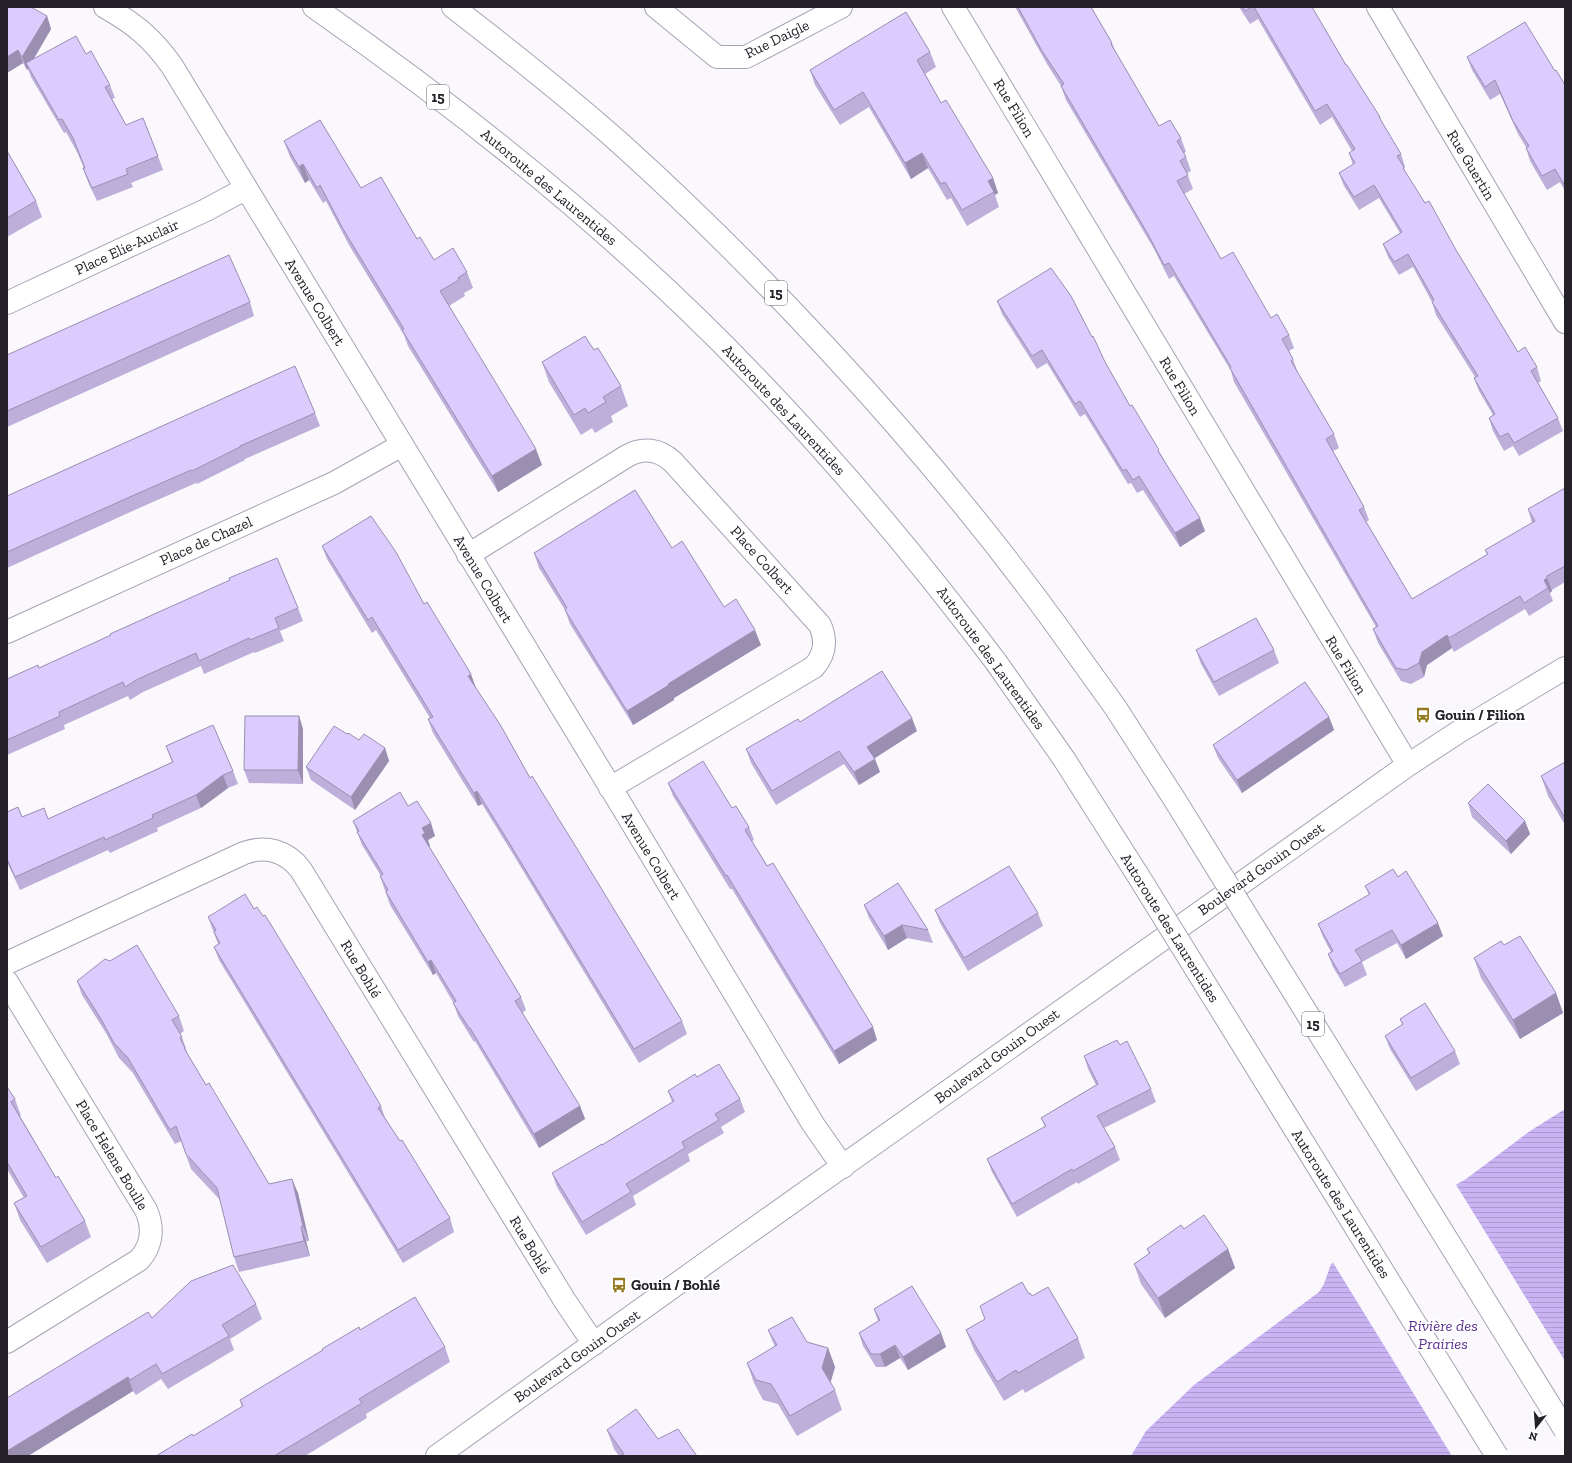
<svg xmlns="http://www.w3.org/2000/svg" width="1572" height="1463" font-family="'Zilla Slab',serif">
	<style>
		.water { fill: url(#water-rules) }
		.pier { fill: #faf8fd }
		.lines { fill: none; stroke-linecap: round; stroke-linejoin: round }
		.minor-casing { stroke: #a8a1b6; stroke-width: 24 }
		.highway-casing { stroke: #a8a1b6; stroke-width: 24 }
		.minor { stroke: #fff; stroke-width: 22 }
		.highway { stroke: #fff; stroke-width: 22 }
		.highway-bridge-casing { stroke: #a8a1b6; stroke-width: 24; stroke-linecap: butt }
		.highway-bridge { stroke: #fff; stroke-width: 22 }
		.wall { fill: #bdafda }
		.shaded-wall { fill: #9a8eb1 }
		.building { fill: #dccbfd; stroke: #9a8eb1 }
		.labels { text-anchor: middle; stroke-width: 4; stroke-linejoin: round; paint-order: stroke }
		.shield { fill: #fff; stroke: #666469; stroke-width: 1 }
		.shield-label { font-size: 14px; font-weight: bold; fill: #242129 }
		.street-label { font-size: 15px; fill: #242129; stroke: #fff }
		.poi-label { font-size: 15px; font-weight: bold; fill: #242129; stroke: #fff; text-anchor: start }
		.water-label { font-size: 16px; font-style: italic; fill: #5c338f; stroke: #fff }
	</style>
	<defs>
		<pattern id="water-rules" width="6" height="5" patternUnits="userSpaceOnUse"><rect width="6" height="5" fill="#cab3f3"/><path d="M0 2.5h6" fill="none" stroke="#ad9ad0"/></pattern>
	</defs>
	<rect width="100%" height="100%" fill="#faf8fd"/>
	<path class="water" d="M1565 1109V1456H1131L1146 1431 1194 1385 1319 1292 1324 1284 1331 1264 1409 1211 1466 1179 1530 1131Z"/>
	<path class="pier" d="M1455 1183 1565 1361V1456H1452L1332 1261 1408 1209Z"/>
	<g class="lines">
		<g class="minor-casing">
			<path id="minor" d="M105 7C135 24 152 38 172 66L626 813 813 1124 843 1167
				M656 7 717 57H746L841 7
				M953 7 1408 765
				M1378 7 1565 322
				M7 303 206 210 245 189
				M468 555 627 456C643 447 659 449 673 462L820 625C827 641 825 654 814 667L610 788
				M7 632 334 483 402 445
				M7 963 244 853C266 845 287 851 301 870L565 1301 594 1344
				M7 982 146 1210C154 1228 152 1246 139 1260L7 1342
				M437 1456 713 1258 1408 765 1460 731 1565 668"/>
		</g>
		<g class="highway-casing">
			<path id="highway" d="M314 7C470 116 620 236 752 374 840 465 920 561 996 662
				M453 7C510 51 567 96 621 144 692 208 759 275 824 345 906 433 983 525 1054 622"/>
		</g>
		<use href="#minor" class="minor"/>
		<use href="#highway" class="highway"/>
		<g class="highway-bridge-casing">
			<path id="highway-bridge" d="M1054 622 1115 707 1173 797 1565 1430
				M996 662 1064 759 1139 877 1497 1456"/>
		</g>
		<use href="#highway-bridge" class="highway-bridge"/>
	</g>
	<path class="wall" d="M7 7 47 16 51 29 34 59 86 54 110 85 115 98 112 99 126 125 158 156 163 170 131 183 133 187 97 201 88 182 83 168H84L77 152 66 132 64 133 31 77 28 69 27 70 23 63 7 73Z
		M1015 7H1091L1112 43 1116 53 1159 126 1181 138 1186 152 1184 153 1186 157 1191 171 1187 173 1193 189 1184 194 1221 259 1271 318 1289 335 1294 348 1289 351 1293 359 1298 373 1334 434 1339 448 1333 451 1364 507 1369 520 1366 522 1412 599 1487 555 1485 550 1532 523 1528 509 1565 488V582L1552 590V591L1550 593 1553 601 1529 616 1525 609 1454 652 1452 648 1427 665 1424 677 1411 684 1401 681 1378 643 1373 629 1376 627 1234 382 1231 371 1174 276 1169 279 1154 249 1066 100 1061 86 1047 64Z
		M1239 7H1312L1346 65 1380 117 1382 123 1401 154 1405 167 1404 168 1406 174 1425 203 1456 250 1518 352 1537 367 1541 381 1538 383 1558 418 1563 431 1519 456 1513 446 1504 451 1493 431 1489 418 1493 415 1479 391 1474 378 1475 377 1436 315 1432 302 1413 267 1399 275 1388 257 1383 244 1400 233 1379 198 1359 210 1344 186 1339 173 1353 165 1349 153 1352 151 1332 117 1320 125 1258 19 1250 24Z
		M930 52 936 67 925 74 941 103 993 178 998 193 995 195 999 207 967 226 951 198 947 200 928 168 911 179 869 107 840 125 815 85 810 70Z
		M1467 57 1555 71 1565 85V191L1560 182 1547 190 1530 161 1526 148V147L1518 134 1500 94 1490 100 1472 70Z
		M284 141 361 188 417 239 434 260 467 272 473 288 464 293 465 296 449 306 542 465 498 492 408 346 404 335 349 245 326 201 323 203 309 180 305 183 290 157Z
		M7 151 36 201 42 217 7 237Z
		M997 301 1105 362 1130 406 1162 456 1205 531 1180 547 1143 490 1137 493 1131 483 1128 484 1085 414 1080 417 1047 363 1037 369 1002 314Z
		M250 302 254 316 7 427V355Z
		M594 350 621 386 628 406 611 416 613 422 595 433 592 428 581 435 549 382 542 362Z
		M315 413 320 426 245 459V460L197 484 196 483 137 509 7 568V496Z
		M322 546 424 604 476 688H475L530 778 682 1021 687 1034 639 1063 513 854 482 804 478 806 433 733 428 719 430 718 376 630 372 633 327 559Z
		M672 548 724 607 761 645 674 698V700L633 725 570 624 565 610 539 568 534 553Z
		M298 608 303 621 280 631 284 641 255 653 254 652 204 674 201 666 143 692 130 700 128 696 64 725 65 729 7 755V679L39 668Z
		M1196 650H1274L1279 663 1219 696 1201 664Z
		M299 716 303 729V784L249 783 244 770Z
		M1329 717 1334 730 1242 793 1218 758 1213 745Z
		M800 722 917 731 874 758 880 772 859 785 844 764 776 805 751 763 746 749Z
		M347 734 359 740 385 748 389 761 355 810 311 780 306 767Z
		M166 746 233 771 238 784 228 788 201 808 157 828 158 831 110 853 108 850 20 890 7 862V812L22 817 48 819 172 762Z
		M1565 762V825L1548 796 1541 776Z
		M668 783 732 808 749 827 754 840 752 841 877 1040 839 1064 732 889H730L673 796Z
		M1468 803 1525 821 1530 834 1511 854 1472 817Z
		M408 806 435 836 428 840 430 846H429L521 997 526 1010 522 1013 580 1106 585 1119 539 1148 475 1041 474 1042 458 1016 453 1002 436 973 433 975 390 905 380 876H381L362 845 353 821Z
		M1398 877 1443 936 1406 959 1397 943 1362 962 1367 975 1345 987 1333 967 1328 954 1331 952 1323 937 1318 924 1369 895 1365 886Z
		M864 905 928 930 933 943 907 938 888 950 869 918Z
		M254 909 381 1106 385 1118 450 1218 454 1232 403 1263 219 960 214 947 218 944 208 917Z
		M935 910 1038 913 1043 926 968 971 940 923Z
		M1504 945 1556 993 1563 1013 1520 1039 1481 978 1474 958Z
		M77 981 179 1016 184 1031 180 1034 182 1037 188 1055 206 1085 269 1184 298 1193 309 1241H306L310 1256 239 1272 234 1257 220 1200 191 1169 181 1141 175 1144 133 1073 119 1058 106 1033 82 995Z
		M1400 1019 1455 1051 1460 1064 1416 1091 1390 1049 1385 1036 1402 1025Z
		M1120 1045 1151 1089 1156 1102 1104 1128 1115 1147 1120 1160 1078 1184 1077 1182 1017 1217 992 1172 987 1159 1045 1127 1041 1118 1096 1085 1088 1069 1084 1056Z
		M697 1077 740 1099 745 1112 721 1127 724 1133 688 1154 690 1161 633 1196 636 1205 586 1235 557 1187 552 1173 602 1145 672 1102 668 1091Z
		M7 1087 15 1099 21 1116H20L56 1178 85 1221 91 1237 47 1263 20 1220 14 1203 24 1198 7 1169Z
		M1184 1229 1228 1249 1235 1268 1165 1318 1141 1284 1134 1264 1149 1254 1147 1249Z
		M1029 1294 1032 1296 1078 1338 1085 1358 1025 1393 1023 1389 1004 1401 974 1350 966 1330Z
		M256 1304 262 1319 230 1339 234 1350 168 1389 161 1379 136 1395 133 1391 28 1456 152 1318Z
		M874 1309 941 1333 946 1347 908 1370 900 1358 885 1367H876L863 1346 859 1333 878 1321Z
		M360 1330 445 1347 450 1362 366 1414 367 1418 305 1456H156L193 1436 242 1407 240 1400Z
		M768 1330 807 1342 828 1348 835 1367 830 1383 835 1390 842 1410 797 1436 778 1404 763 1400 754 1383 747 1363 775 1347Z
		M607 1430 658 1439 619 1456 614 1449Z"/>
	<path class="shaded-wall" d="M47 16 51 29 28 68 26 63 28 69 27 70 22 57Z
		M18 50 23 63 7 73V57Z
		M922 153 928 168 911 179 905 163Z
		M303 164 309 180 305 183 299 167Z
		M993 178 998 193 995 195 994 192 988 181Z
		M536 449 542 465 498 492 492 476Z
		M1200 518 1205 531 1180 547 1175 533Z
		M1547 578 1552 591 1550 593 1548 588 1544 580Z
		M755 630 761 645 674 698V700L633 725 627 711 668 684Z
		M1447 635 1452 648 1427 665 1424 677 1419 663 1422 652Z
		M471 674 476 688 473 690 468 676Z
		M299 716 303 729V784L298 770Z
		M1329 717 1334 730 1242 793 1237 780Z
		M912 718 917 731 872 760 867 747Z
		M385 748 389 761 355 810 351 797Z
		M875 759 880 772 859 785 854 772Z
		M223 775 228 788 201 808 196 795Z
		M477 791 482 804 478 806 474 793Z
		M1525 821 1530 834 1511 854 1506 841Z
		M431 823 435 836 428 840 430 846 427 848 422 835V828Z
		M1438 923 1443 936 1406 959 1401 945Z
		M902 925 907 938 888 950 884 936Z
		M431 960 436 973 433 975 428 962Z
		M1556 993 1563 1013 1520 1039 1513 1020Z
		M873 1027 877 1040 839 1064 834 1051Z
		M580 1106 585 1119 539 1148 534 1134Z
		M292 1179 298 1193 309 1241 303 1226Z
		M301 1227 306 1241 310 1256 304 1241Z
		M1228 1249 1235 1268 1165 1318 1158 1298Z
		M941 1333 946 1347 908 1370 903 1357Z
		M895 1345 900 1358 885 1367 880 1354Z
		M828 1348 835 1367 829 1388 822 1368Z
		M128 1377 133 1391 28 1456H7V1451Z"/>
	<path class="building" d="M7 7H31L47 16 22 57 18 50 7 57Z
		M1018 7H1091L1112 43 1111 44 1159 126 1170 120 1181 138 1177 141 1186 157 1180 161 1188 175 1177 181 1221 259 1233 252 1271 318 1277 314 1289 335 1282 339 1293 359 1291 361 1334 434 1326 439 1364 507 1359 510 1412 599 1488 554 1485 550 1535 521 1528 509 1565 488V566L1547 576V578L1544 580 1548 588 1524 603 1520 596 1449 638 1447 635 1422 652 1419 663 1406 670 1396 668 1373 629 1378 626 1230 368 1231 367 1169 263 1164 265 1149 236 1061 86 1064 84 1042 51Z
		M1243 7H1251L1245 11Z
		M1254 7H1312L1346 65H1347L1380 117H1379L1401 154 1397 156 1404 167 1403 168 1425 203 1429 201 1456 250 1518 352 1525 347 1537 367 1531 371 1558 418 1514 443 1508 433 1500 437 1489 418 1495 414 1474 378 1478 376 1432 302 1434 300 1408 254 1394 262 1383 244 1402 232 1374 185 1354 197 1339 173 1355 163 1349 153 1355 149 1327 104 1315 111Z
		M906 12 930 52 917 60 941 103 946 100 993 178 988 181 994 192 962 210 945 182 941 184 922 153 905 163 863 92 834 110 810 70Z
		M1525 22 1555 71 1556 70 1565 85V186L1555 169 1542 176 1526 148 1529 146 1513 121 1495 80 1485 87 1467 57Z
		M76 36 86 54 91 51 110 85 105 87 126 125 143 118 158 156 126 169 128 174 92 188 83 168H85L73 138 62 119 59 120 26 63Z
		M320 120 361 188 381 177 417 239 420 237 434 260 453 248 467 272 458 278 459 280 440 291 536 449 492 476 402 330 404 329 343 229 320 185 317 188 303 164 299 167 284 141Z
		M7 151 36 201 7 218Z
		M229 255 250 302 7 411V355Z
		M1051 268 1071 296 1092 337 1093 336 1105 362 1130 406 1132 405 1159 450 1158 451 1200 518 1175 533 1139 476 1133 480 1126 469 1123 471 1080 401 1075 404 1042 350 1032 356 997 301Z
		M585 336 594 350 598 348 621 386 603 397 606 402 588 413 585 408 574 415 542 362Z
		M295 366 315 413 240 446V447L192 471 191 470 132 496 7 552V496Z
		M635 490 672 548 682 541 724 607 736 599 755 630 668 684 669 685 627 711 565 610 567 608 534 553Z
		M371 516 396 552 424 604 427 602 471 674 468 676 501 726 530 778 532 776 576 847 682 1021 634 1049 508 841 477 791 474 793 428 719 433 717 372 617 368 620 322 546Z
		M277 558 298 608 275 618 279 628 250 640 249 638 199 661 196 653 138 679 125 687 123 682 59 712 60 716 7 740V679L38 665 39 668 111 635 110 634 230 580 229 578Z
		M1256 618 1274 650 1214 682 1196 650Z
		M882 671 912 718 867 747 875 759 854 772 839 751 772 791 746 749 798 719 800 722Z
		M1305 682 1329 717 1237 780 1213 745Z
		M245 716H299L298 770H244Z
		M213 725 233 771 223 775 196 795 152 815 153 818 105 840 104 837 15 877 7 859V812L18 807 22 817 44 808 48 819 173 762 166 746Z
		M334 726 347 734 348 733 359 740 364 734 385 748 351 797 306 767Z
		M703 761 732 808 736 806 749 827 745 830 767 866 773 863 873 1027 834 1051 727 875 726 876 668 783Z
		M1565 762V818L1541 776Z
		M1488 784 1525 821 1506 841 1468 803Z
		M400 792 408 806 417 801 431 823 422 828 425 833 422 835 521 997 515 1001 580 1106 534 1134 470 1028H469L453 1003 456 1001 431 960 428 962 386 892 388 890 380 876 383 874 357 832 359 831 353 821Z
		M1009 866 1038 913 964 958 935 910Z
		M1393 869 1398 877 1406 871 1438 923 1401 945 1392 930 1355 950 1362 961 1340 974 1328 954 1333 951 1318 924 1370 894 1365 886Z
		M898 883 928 930 902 925 884 936 864 905Z
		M245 894 254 909 257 907 263 916 265 915 347 1049 381 1106 378 1108 400 1141 402 1140 450 1218 398 1250 214 947 220 943 214 932 216 930 208 917Z
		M1520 936 1556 993 1513 1020 1474 958 1501 941 1504 945Z
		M137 945 179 1016 172 1020 182 1037 180 1038 185 1048H184L206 1085 209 1083 269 1184 292 1179 303 1226 301 1227 304 1241 234 1257 217 1188 186 1154 176 1126 170 1130 128 1058 114 1043 101 1019 77 981 105 959 110 961Z
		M1425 1003 1455 1051 1411 1078 1385 1036 1403 1024 1400 1019Z
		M1117 1040 1120 1045 1127 1041 1151 1089 1097 1116 1115 1147 1073 1171 1072 1169 1012 1204 987 1159 1046 1126 1041 1118 1098 1084 1084 1056Z
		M719 1064 740 1099 715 1114 719 1120 682 1142 685 1148 626 1184 631 1192 582 1222 552 1173 602 1144V1145L674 1101 668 1091 695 1074 697 1077Z
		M7 1087 15 1099 11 1102 56 1178 58 1176 85 1221 41 1247 14 1203 27 1196 7 1162Z
		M1204 1215 1228 1249 1158 1298 1134 1264 1150 1253 1147 1249 1181 1225 1184 1229Z
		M233 1265 256 1304 222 1325 229 1336 162 1374 156 1364 130 1380 128 1377 7 1451V1398L148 1312 152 1318 191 1281Z
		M1022 1282 1029 1294 1030 1293 1032 1296 1048 1287 1078 1338 1018 1373 1016 1370 997 1382 966 1330 985 1319 980 1306Z
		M912 1286 941 1333 903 1357 895 1345 880 1354H871L859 1333 880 1320 874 1309Z
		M415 1297 445 1347 359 1399 362 1403 274 1456H156L192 1434 193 1436 243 1406 240 1400 323 1350 322 1349 359 1327 360 1330Z
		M792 1317 807 1342 828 1348 822 1368 835 1390 790 1416 771 1384 756 1380 747 1363 777 1345 768 1330Z
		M636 1409 658 1439 678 1429 697 1456H619L624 1454 607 1430Z"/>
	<defs>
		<g id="bus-bare" transform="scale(1.2)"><path d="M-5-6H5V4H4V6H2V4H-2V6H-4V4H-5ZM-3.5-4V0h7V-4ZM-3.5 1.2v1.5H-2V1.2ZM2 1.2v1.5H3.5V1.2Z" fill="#93781f" stroke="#fff" stroke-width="2.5" paint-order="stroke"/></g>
	</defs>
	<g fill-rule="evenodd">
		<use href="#bus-bare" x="1423" y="715"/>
		<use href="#bus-bare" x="619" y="1285"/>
	</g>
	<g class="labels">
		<g class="shield">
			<rect x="427" y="85" width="22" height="24" rx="3"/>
			<rect x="765" y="281" width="22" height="24" rx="3"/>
			<rect x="1302" y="1012" width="22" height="24" rx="3"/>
		</g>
		<g class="shield-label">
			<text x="438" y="102">15</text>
			<text x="776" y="298">15</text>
			<text x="1313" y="1029">15</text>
		</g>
		<g class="street-label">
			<text transform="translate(777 39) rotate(-26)" y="5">Rue Daigle</text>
			<text transform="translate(1014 108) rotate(59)" y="5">Rue Filion</text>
			<text transform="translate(1471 165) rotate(59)" y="5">Rue Guertin</text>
			<text transform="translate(549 187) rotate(40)" y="5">Autoroute des Laurentides</text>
			<text transform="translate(127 247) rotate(-25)" y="5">Place Elie-Auclair</text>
			<text transform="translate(315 302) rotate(58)" y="5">Avenue Colbert</text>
			<text transform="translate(1180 386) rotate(59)" y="5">Rue Filion</text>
			<text transform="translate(784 410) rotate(47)" y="5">Autoroute des Laurentides</text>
			<text transform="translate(206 541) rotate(-24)" y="5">Place de Chazel</text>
			<text transform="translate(762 560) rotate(48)" y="5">Place Colbert</text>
			<text transform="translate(483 579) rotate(59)" y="5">Avenue Colbert</text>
			<text transform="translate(991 658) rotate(54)" y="5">Autoroute des Laurentides</text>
			<text transform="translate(1346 665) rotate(59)" y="5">Rue Filion</text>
			<text transform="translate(651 856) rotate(59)" y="5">Avenue Colbert</text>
			<text transform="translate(1261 869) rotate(-35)" y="5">Boulevard Gouin Ouest</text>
			<text transform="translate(1170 928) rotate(58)" y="5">Autoroute des Laurentides</text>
			<text transform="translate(361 969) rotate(59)" y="5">Rue Bohlé</text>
			<text transform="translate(997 1056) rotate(-36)" y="5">Boulevard Gouin Ouest</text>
			<text transform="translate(112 1155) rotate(59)" y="5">Place Helene Boulle</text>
			<text transform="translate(1341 1204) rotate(58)" y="5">Autoroute des Laurentides</text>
			<text transform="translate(530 1245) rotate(59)" y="5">Rue Bohlé</text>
			<text transform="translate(577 1356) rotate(-35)" y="5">Boulevard Gouin Ouest</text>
		</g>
		<g class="poi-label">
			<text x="1435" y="720">Gouin / Filion</text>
			<text x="631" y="1290">Gouin / Bohlé</text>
		</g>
		<g class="water-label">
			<text x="1443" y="1331">Rivière des<tspan x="1443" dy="18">Prairies</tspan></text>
		</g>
	</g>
	<rect width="1572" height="1463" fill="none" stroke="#242129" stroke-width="16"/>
	<g transform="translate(1536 1427) rotate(197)" stroke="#ffffff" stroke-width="3" paint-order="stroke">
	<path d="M0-3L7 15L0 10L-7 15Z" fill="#242129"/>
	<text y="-6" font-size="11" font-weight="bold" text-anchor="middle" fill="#242129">N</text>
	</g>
</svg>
